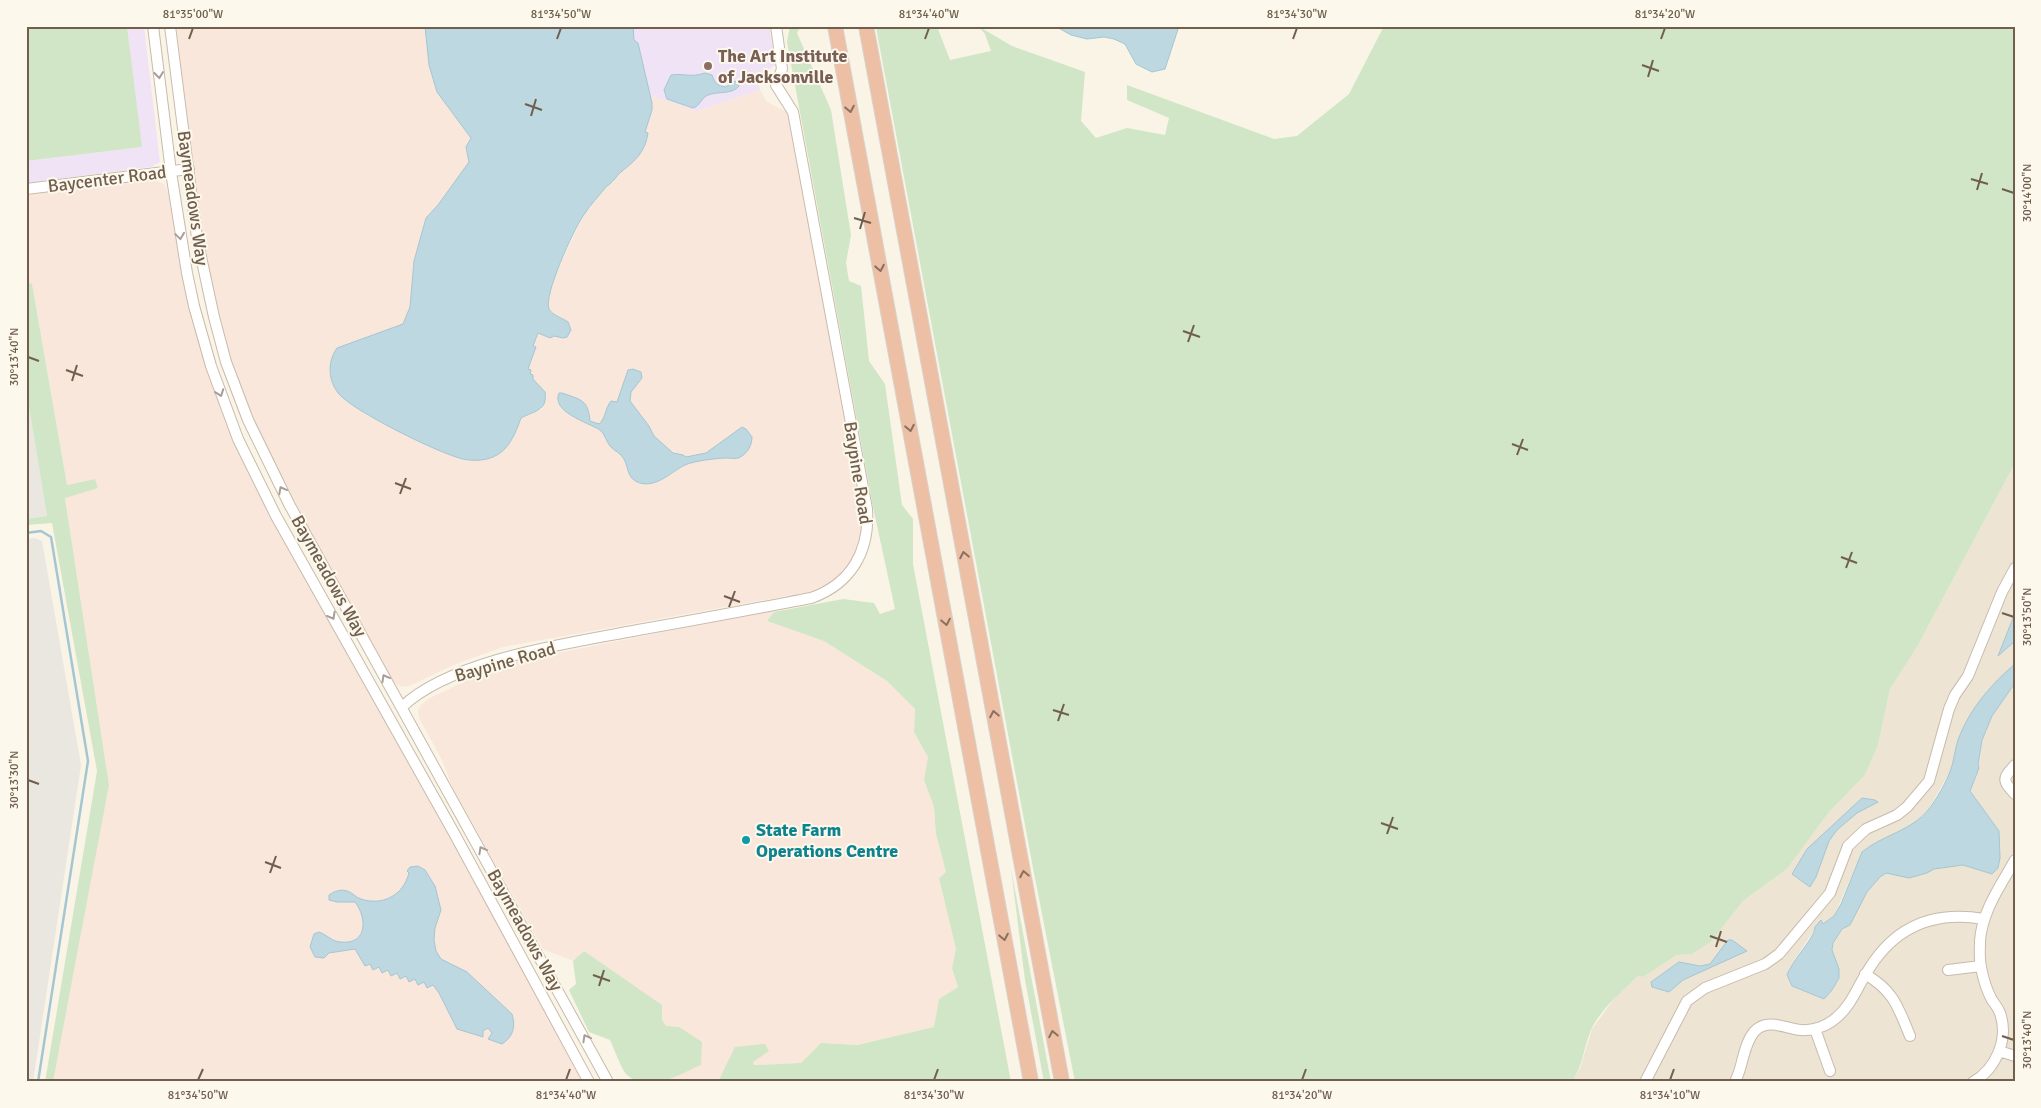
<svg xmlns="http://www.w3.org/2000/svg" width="2041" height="1108" font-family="Signika,sans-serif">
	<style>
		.residential { fill: #ede4d3 }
		.commercial { fill: #f9e7db }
		.industrial { fill: #eae6e0 }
		.education { fill: #f1e3f6 }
		.green { fill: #d0e6c6 }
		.water { fill: #bdd8e1; stroke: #a4c6d2 }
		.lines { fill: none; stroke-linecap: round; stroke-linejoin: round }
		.stream { stroke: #a4c6d2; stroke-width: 2.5 }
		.minor-casing { stroke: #c7bbac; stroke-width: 12 }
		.highway-casing { stroke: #d7d2cd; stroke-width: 16 }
		.minor { stroke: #fff; stroke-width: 10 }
		.highway { stroke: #edbfa4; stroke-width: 14 }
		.oneway { stroke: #a99e95 }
		.oneway2 { stroke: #89715f }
		.ticks { fill: none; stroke: #705e4e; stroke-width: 2 }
		.education-dot { fill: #8d6e63; stroke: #fdf8ec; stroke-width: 2 }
		.culture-dot { fill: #0f9aa8; stroke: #fdf8ec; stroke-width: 2 }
		.labels { text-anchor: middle; stroke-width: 4; stroke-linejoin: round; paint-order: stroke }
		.education-label { font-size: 18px; font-weight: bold; fill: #785e54; stroke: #fdf8ec; text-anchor: start }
		.street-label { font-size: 18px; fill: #705e4e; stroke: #fdf8ec }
		.culture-label { font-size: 18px; font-weight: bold; fill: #0d838f; stroke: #fdf8ec; text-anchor: start }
		.neatline { fill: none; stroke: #705e4e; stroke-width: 2 }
		.ticks-label { font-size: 12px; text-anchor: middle; fill: #705e4e }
	</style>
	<rect width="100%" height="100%" fill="#faf4e6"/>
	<path class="residential" d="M2015 463V664L1994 684 1978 703 1964 726 1958 740 1951 770 1928 810 1912 825 1870 846 1862 852 1834 916 1823 924 1821 920 1789 968 1787 975 1792 986 1820 998 1832 990 1839 978V969L1832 950 1833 943 1842 929 1850 925 1857 909 1874 882 1886 873 1905 877 1927 873 1934 869 1963 865 1991 874 2000 858 1999 831 1970 791 1979 768 1978 764 1982 740 1992 716 2015 683V885L2013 890 2015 903V1082H1572L1580 1068 1592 1029 1616 996 1638 976 1643 977 1677 955 1692 954 1711 942 1743 901 1787 869 1829 812 1865 775 1878 745 1890 689 1917 647Z"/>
	<path class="commercial" d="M176 26H425L429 64 437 92 471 138 466 147 469 162 438 205 426 218 414 261 410 307 403 324 331 362 330 369 331 378 345 400 370 417 428 445 463 459 479 460 495 457 513 439 521 418 541 410 544 405 545 392 532 379 528 369 536 347 533 346 538 333 550 337 554 336 565 338 571 330 568 322 555 315 549 308 548 301 553 280 583 216 608 186 613 183 620 172 625 170 644 132 652 110 650 95 697 111 760 90 767 102 789 113 862 510 861 539 852 559 833 581 809 592 503 647 456 664 409 686 402 687 393 682 267 451 240 385 223 334 211 286 203 242Z
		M153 179 164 184 169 195 182 276 199 344 216 396 246 467 585 1082H53L109 785 65 497 98 488 95 479 67 485 32 284 26 282V195Z
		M770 611 774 612 767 621 824 641 887 681 915 709 914 732 928 757 924 780 934 807 936 834 946 872 939 878 956 949 952 968 958 987 939 999 934 1027 856 1045 821 1043 801 1063 754 1065 753 1062 720 1077 718 1082H662L701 1065 679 1027 666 1026 662 1020 584 951 573 961 543 949 454 791 442 760 419 718 418 710 422 704 430 698 502 664Z"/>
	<path class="industrial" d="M26 388 47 516 26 519Z
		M35 538 42 541 81 765 33 1082H26V539Z"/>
	<path class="education" d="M127 26H144L160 162 151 167 26 183V161L141 147Z
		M633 26H769L776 64 758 79 760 90 697 111 650 95 638 43 634 40Z"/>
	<path class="green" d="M26 26H127L142 147 26 161Z
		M790 26H801L797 33 831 110 851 235 846 263 849 281 861 286 869 361 885 384 902 505 913 519V564L1011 1082H718L735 1047 765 1044 769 1051 753 1062 754 1065 801 1063 821 1043 857 1045 934 1027 939 999 958 987 952 968 956 949 939 878 946 872 936 834 934 807 924 780 928 757 914 732 915 709 887 681 824 641 767 621 774 612 843 599 874 603 880 614 895 609 873 507 787 42Z
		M978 26 1012 46 1085 72 1081 121 1096 138 1127 128 1165 135 1169 118 1127 100V85L1274 139 1297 136 1349 94 1384 26H2015V463L1917 647 1890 689 1878 745 1865 775 1829 812 1787 869 1743 901 1711 942 1692 954 1677 955 1643 977 1638 976C1622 991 1600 1010 1591 1030 1583 1049 1584 1063 1572 1082H1075L1033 868 876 27 938 29 950 60 991 51 985 34Z
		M26 282 32 284 67 485 95 479 98 488 65 498 109 785 53 1082H45L97 771 52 523 26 525V519L47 516 26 388Z
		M1011 869 1051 1082H1044L1025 980Z
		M584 951 662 1005V1020L666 1026 679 1027 702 1042 701 1065C680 1074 649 1094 627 1075 621 1069 614 1048 610 1040L589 1032 569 990 576 984 573 961Z"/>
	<path class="water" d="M425 26H633L634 40 638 43 652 103V110L645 132 648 133C645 152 636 160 621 172 616 176 614 182 607 186 599 196 590 205 583 216 574 229 543 296 549 309 553 316 563 318 568 322L571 330 567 337 563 338 554 336 550 338 538 333 533 346 536 347 528 369 531 370 530 374 533 375V379L545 392C548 411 534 411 521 418 516 432 509 451 493 457 484 461 472 461 463 459 440 454 353 411 339 394 328 381 327 362 337 348L403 324 410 307 414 261 426 218 438 205 469 162 466 147 471 138 437 92 429 65Z
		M1055 26H1179L1165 69 1152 72 1136 64 1125 44 1114 39 1104 37 1087 39 1071 35Z
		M705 73 712 75C715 83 717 86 726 87L734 81 739 83V86C732 95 718 91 708 95 701 98 700 106 693 108L667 99 664 90 671 75C685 73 689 78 705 73Z
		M633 369 641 372 642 378 631 392 630 401 649 426 654 436 673 453 683 455 686 457 706 453 742 427 746 429 752 437C752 445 748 452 742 456 737 460 732 458 727 458 718 458 693 461 685 465 672 471 657 488 640 483 627 479 629 469 624 459 621 453 614 451 610 446 606 441 605 434 600 430 587 422 551 412 559 393H562C582 400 588 400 590 421L599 424C606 418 605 408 611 401L617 402 628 370Z
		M2015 613V641L1998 656Z
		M2015 664V683L1992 716 1982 740 1978 764 1979 768 1970 791 1999 831 2000 858 1998 868 1992 874 1963 865 1934 869 1927 873 1909 878 1886 873 1880 877 1867 892 1850 925 1842 929 1833 943 1832 950 1839 969V978L1832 990 1824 999 1792 986 1787 975C1792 960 1815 938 1815 927L1821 920 1823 924 1834 916 1841 904 1862 852C1882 835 1912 831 1929 809 1937 798 1946 783 1951 769 1954 760 1955 749 1958 740 1969 710 1991 684 2015 664Z
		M1862 798 1875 800 1878 802 1857 813 1837 830 1829 841 1816 877 1810 887 1792 874 1807 849Z
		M418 866 425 870 435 886 441 910 435 928 434 940 436 951 441 959 467 972 512 1014C516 1027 513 1037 502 1044L488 1039 492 1033 488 1028 483 1031V1037L457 1029 439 993 433 985 427 988 424 982 418 985 415 979 409 982 406 976 400 979 397 973 391 976 388 970 382 973 379 967 373 970 370 964 365 966 355 949 329 953 324 958 315 957 310 947 314 934 319 932C327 935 333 942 341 942 368 945 367 917 355 902H337L329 900V895C335 891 340 889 347 891 352 892 356 898 361 899 382 906 403 896 409 873L407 871 410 867Z
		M1728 940H1732L1747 951 1683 980 1669 992 1652 987 1651 982 1679 962 1700 966 1710 964Z"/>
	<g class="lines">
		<path class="stream" d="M26 533 41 531 51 537 88 761 38 1082"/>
		<g class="minor-casing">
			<path id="minor" d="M153 26 171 172 187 273 194 306 211 366 238 439 276 516 454 833 589 1082
				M170 26 197 238 214 317 226 362 248 420 289 504 608 1082
				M26 189 189 169
				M402 707C452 659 571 643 638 630 696 620 753 609 811 598 851 584 870 551 867 509L793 112 776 85 782 69 776 26
				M2015 765C2002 779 2002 780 2015 794
				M1948 970 1981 966
				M1865 974C1894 991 1898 1007 1910 1036
				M1815 1029 1830 1071
				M1999 1051 2015 1056
				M1645 1082 1687 1001 1705 988 1765 964 1779 954 1830 893 1848 846 1866 829 1897 815 1907 807 1929 781 1949 709 1955 695 1968 676 2002 592 2015 568
				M1735 1082C1743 1067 1743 1045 1754 1032 1767 1017 1786 1029 1801 1030 1813 1031 1827 1026 1836 1018 1850 1007 1857 988 1866 974 1892 928 1932 910 1984 919
				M1973 1082C1996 1069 2009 1039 2000 1013 1998 1008 1995 1004 1992 1000 1987 991 1983 978 1981 967 1979 959 1980 949 1980 941 1982 911 2001 885 2015 860"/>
		</g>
		<g class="highway-casing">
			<path id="highway" d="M835 26 1031 1082
				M866 26 1062 1082"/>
		</g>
		<use href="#minor" class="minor"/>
		<use href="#highway" class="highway"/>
	</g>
	<defs><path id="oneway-chevron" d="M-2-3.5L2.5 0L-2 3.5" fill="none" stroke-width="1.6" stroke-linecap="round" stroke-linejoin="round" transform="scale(1.25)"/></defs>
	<g class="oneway">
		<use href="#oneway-chevron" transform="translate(159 75) rotate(83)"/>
		<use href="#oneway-chevron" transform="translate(180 236) rotate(82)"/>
		<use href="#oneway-chevron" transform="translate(220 393) rotate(70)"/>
		<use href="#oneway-chevron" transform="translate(282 490) rotate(-118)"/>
		<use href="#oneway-chevron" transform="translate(332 616) rotate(61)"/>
		<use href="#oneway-chevron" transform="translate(385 678) rotate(-119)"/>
		<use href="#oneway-chevron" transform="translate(482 850) rotate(-119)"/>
		<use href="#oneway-chevron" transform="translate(586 1038) rotate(-119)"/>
	</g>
	<g class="oneway2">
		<use href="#oneway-chevron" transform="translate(850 109) rotate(79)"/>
		<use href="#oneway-chevron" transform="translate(880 268) rotate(79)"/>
		<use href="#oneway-chevron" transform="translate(910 428) rotate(79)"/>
		<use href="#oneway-chevron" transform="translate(964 555) rotate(-101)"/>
		<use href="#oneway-chevron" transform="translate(946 622) rotate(79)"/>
		<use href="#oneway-chevron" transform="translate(994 714) rotate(-101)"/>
		<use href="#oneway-chevron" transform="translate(1024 874) rotate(-101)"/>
		<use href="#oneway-chevron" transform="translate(1004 937) rotate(79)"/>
		<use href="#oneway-chevron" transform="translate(1053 1034) rotate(-101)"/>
	</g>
	<path class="ticks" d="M189 39 193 28M557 39 561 28M925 39 929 28M1293 39 1297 28M1661 39 1665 28M1642 65 1659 71M1648 77 1653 60M525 104 542 110M531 116 536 99M1971 179 1988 184M2002 189 2014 193M1977 190 1982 173M854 218 871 223M860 229 865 212M1183 331 1200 337M1188 342 1194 325M28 357 39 361M66 370 83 376M72 381 77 365M1512 444 1528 450M1517 455 1523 439M395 483 411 489M400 494 406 478M1841 557 1857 563M1846 568 1852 552M724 596 740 602M729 607 735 591M2002 613 2014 617M1053 710 1069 715M1058 721 1064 704M28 780 39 784M1381 823 1398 829M1387 834 1393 817M265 862 281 868M270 873 276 856M1710 936 1727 942M1716 947 1721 931M593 975 610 981M599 986 604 970M2002 1036 2014 1040M198 1080 203 1069M566 1080 570 1069M934 1080 938 1069M1302 1080 1306 1069M1670 1080 1674 1069"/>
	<circle class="education-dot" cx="708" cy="66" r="5"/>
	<circle class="culture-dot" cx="746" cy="840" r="5"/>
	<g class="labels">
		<g class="education-label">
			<text x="718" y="62">The Art Institute<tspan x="718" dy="21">of Jacksonville</tspan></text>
		</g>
		<g class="street-label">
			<text transform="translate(107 179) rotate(-7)" y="6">Baycenter Road</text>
			<text transform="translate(193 198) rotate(82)" y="6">Baymeadows Way</text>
			<text transform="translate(858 473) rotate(81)" y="6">Baypine Road</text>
			<text transform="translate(329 576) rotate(61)" y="6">Baymeadows Way</text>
			<text transform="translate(505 662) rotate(-16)" y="6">Baypine Road</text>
			<text transform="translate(525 930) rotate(61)" y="6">Baymeadows Way</text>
		</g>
		<g class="culture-label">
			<text x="756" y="836">State Farm<tspan x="756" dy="21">Operations Centre</tspan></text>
		</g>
	</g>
	<rect width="2041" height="1108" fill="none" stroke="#fdf8ec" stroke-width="55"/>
	<rect x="28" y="28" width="1986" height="1052" class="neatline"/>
	<g class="ticks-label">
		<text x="193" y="18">81°35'00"W</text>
		<text x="561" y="18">81°34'50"W</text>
		<text x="929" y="18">81°34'40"W</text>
		<text x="1297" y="18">81°34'30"W</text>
		<text x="1665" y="18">81°34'20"W</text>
		<text transform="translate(2027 193) rotate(-90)" y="4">30°14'00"N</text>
		<text transform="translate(14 357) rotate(-90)" y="4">30°13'40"N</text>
		<text transform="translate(2027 617) rotate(-90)" y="4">30°13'50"N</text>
		<text transform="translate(14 780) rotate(-90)" y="4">30°13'30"N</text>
		<text transform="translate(2027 1040) rotate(-90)" y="4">30°13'40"N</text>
		<text x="198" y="1099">81°34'50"W</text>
		<text x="566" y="1099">81°34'40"W</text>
		<text x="934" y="1099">81°34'30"W</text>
		<text x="1302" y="1099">81°34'20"W</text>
		<text x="1670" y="1099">81°34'10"W</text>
	</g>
</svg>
